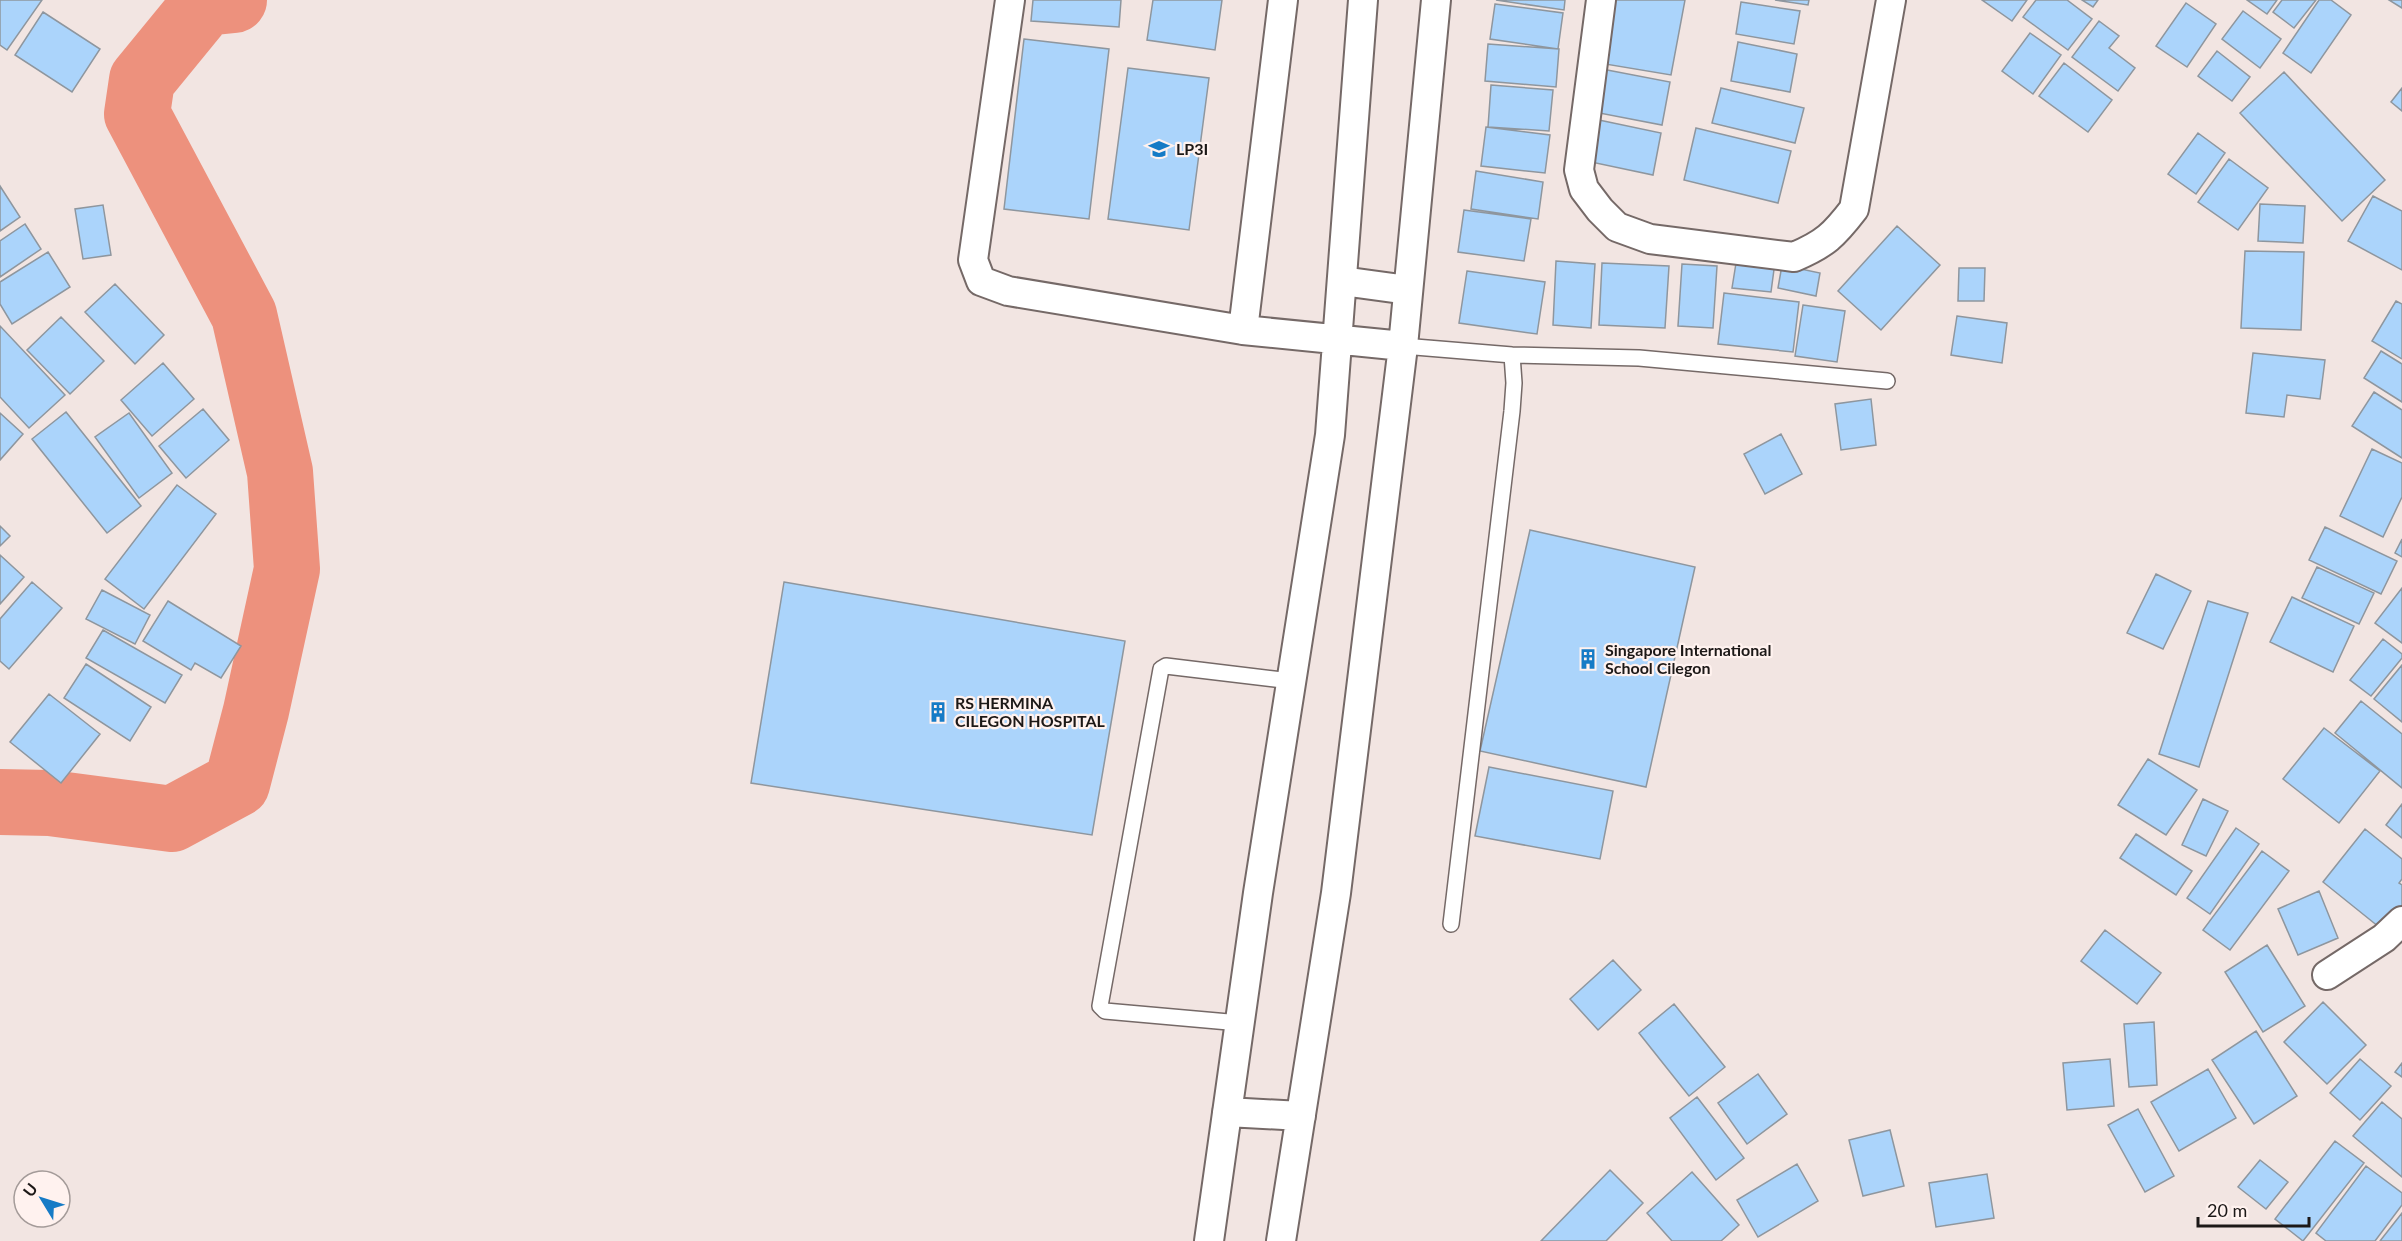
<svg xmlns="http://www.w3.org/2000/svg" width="2402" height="1241" font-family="Lato,sans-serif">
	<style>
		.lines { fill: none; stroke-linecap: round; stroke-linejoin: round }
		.river { stroke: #ed917d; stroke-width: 66 }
		.building { fill: #abd4fb; stroke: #8e969e; stroke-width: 1.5 }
		.service-casing { stroke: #756967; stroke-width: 18 }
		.minor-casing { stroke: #756967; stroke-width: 32 }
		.service { stroke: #fff; stroke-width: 15 }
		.minor { stroke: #fff; stroke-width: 28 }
		.labels { text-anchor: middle; stroke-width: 4.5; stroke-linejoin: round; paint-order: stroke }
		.poi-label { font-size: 16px; font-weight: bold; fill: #1c1817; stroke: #fff2ef; text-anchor: start }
	</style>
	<rect width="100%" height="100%" fill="#f2e5e2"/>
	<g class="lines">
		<path class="river" d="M0 802 50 803 172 819 237 784 256 711 287 569 280 472 244 315 137 114 142 80 205 3 234 0"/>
	</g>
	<path class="building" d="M0 0H42L7 50 0 45Z
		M1033 0H1121L1119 27 1031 21Z
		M1153 0H1222L1215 50 1147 40Z
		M1496 0H1565L1564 10Z
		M1610 0H1685L1671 75 1599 63Z
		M1775 0H1809L1808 5Z
		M1982 0H2027L2012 21Z
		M2036 0H2067L2092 19 2068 50 2023 17Z
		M2082 0H2098L2093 7Z
		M2247 0H2277L2267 14Z
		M2282 0H2316L2294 28 2273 12Z
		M2319 0H2331L2351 15 2311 73 2283 53Z
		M2389 0H2402V8Z
		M1741 2 1800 11 1794 44 1736 34Z
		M2186 3 2216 24 2187 67 2156 46Z
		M1495 4 1563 13 1558 49 1490 39Z
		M2243 11 2281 39 2260 68 2222 39Z
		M43 12 100 49 72 92 15 55Z
		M2099 21 2119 36 2109 48 2135 68 2118 91 2072 57Z
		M2030 33 2061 55 2033 94 2002 71Z
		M1024 39 1109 49 1089 219 1004 209Z
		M1738 42 1797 54 1790 92 1731 81Z
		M1488 44 1559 49 1556 87 1485 81Z
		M2217 51 2250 77 2232 101 2198 76Z
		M2064 63 2112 100 2088 132 2039 96Z
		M1128 68 1209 78 1189 230 1108 219Z
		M1602 69 1670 82 1662 125 1594 112Z
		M2284 72 2385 180 2342 221 2240 113Z
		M1491 85 1553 90 1549 131 1488 127Z
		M1721 88 1804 108 1795 143 1712 123Z
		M2402 88V111L2391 102Z
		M1599 120 1661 133 1653 175 1591 162Z
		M1486 127 1550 135 1545 173 1481 166Z
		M1696 128 1791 151 1778 203 1684 180Z
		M2198 133 2225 153 2196 194 2168 174Z
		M2229 159 2268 188 2238 230 2198 202Z
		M1476 171 1543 182 1538 219 1471 209Z
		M0 186 20 217 0 231Z
		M2373 196 2402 211V270L2348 241Z
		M2260 204 2305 206 2303 243 2258 241Z
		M103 205 111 255 83 259 75 209Z
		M1464 210 1531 219 1524 261 1458 252Z
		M25 224 41 249 0 277V241Z
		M1897 226 1940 265 1881 330 1838 291Z
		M2245 251 2304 252 2301 330 2241 328Z
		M48 252 70 287 12 324 0 304V282Z
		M1737 257 1775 262 1771 292 1732 288Z
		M1556 261 1595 264 1591 328 1553 325Z
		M1602 263 1669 266 1665 328 1599 325Z
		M1682 264 1717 266 1713 328 1678 326Z
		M1782 265 1820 273 1816 296 1778 288Z
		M1959 268H1985L1984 301H1958Z
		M1467 271 1545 282 1537 334 1459 323Z
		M115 284 164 335 135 364 85 312Z
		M1724 293 1799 302 1793 352 1718 344Z
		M2396 301 2402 304V359L2372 341Z
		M1803 305 1845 311 1837 362 1795 356Z
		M1957 316 2007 323 2002 363 1951 355Z
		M61 317 104 361 70 394 27 350Z
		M0 326 65 395 29 428 0 397Z
		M2381 351 2402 364V402L2364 378Z
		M2253 353 2325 360 2320 399 2287 395 2284 417 2246 413Z
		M163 363 194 399 152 436 121 400Z
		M2374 392 2402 410V458L2352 426Z
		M1871 399 1876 445 1841 450 1835 404Z
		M203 409 229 440 186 478 159 446Z
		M66 412 141 506 107 533 32 439Z
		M0 413 23 434 0 460Z
		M129 413 172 473 139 498 95 437Z
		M1781 434 1802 474 1765 494 1744 454Z
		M2372 449 2402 463V497L2383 537 2340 516Z
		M177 485 216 514 144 609 105 579Z
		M0 526 10 536 0 546Z
		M2325 527 2397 561 2381 594 2309 560Z
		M1530 530 1695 567 1646 787 1480 751Z
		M2402 539V557L2395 553Z
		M0 555 24 577 0 604Z
		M2317 567 2374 593 2359 624 2302 598Z
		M2156 574 2191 591 2163 649 2127 633Z
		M32 582 62 608 9 669 0 661V619Z
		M784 582 1125 641 1092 835 751 783Z
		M2402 588V643L2375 623Z
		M102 590 150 615 135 644 86 619Z
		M2292 597 2354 626 2333 672 2270 642Z
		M168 601 241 646 221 678 195 663 191 670 143 641Z
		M2208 601 2248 613 2199 767 2159 754Z
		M103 630 182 675 165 703 86 658Z
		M2383 639 2402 654V658L2371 696 2350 680Z
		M86 664 151 707 130 741 64 698Z
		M2402 665V722L2374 699Z
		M49 694 100 734 61 783 10 742Z
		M2361 701 2402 734V788L2335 733Z
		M2324 728 2380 771 2339 823 2283 779Z
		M2148 759 2197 790 2166 835 2118 805Z
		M1489 767 1613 791 1600 859 1475 836Z
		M2203 799 2228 811 2206 856 2182 845Z
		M2402 804V838L2386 825Z
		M2236 828 2259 844 2210 914 2187 898Z
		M2365 829 2402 859V879L2399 883 2402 885V907L2384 931 2323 882Z
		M2136 834 2192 871 2176 895 2120 858Z
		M2262 851 2289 871 2230 950 2203 930Z
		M2319 891 2338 938 2298 955 2278 909Z
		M2105 930 2161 973 2137 1004 2081 961Z
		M2267 945 2305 1006 2263 1032 2225 972Z
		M1613 960 1641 990 1598 1030 1570 999Z
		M2323 1002 2366 1045 2327 1084 2284 1042Z
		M1674 1004 1725 1067 1689 1096 1639 1033Z
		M2154 1022 2157 1085 2129 1087 2124 1024Z
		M2256 1031 2297 1096 2254 1124 2212 1060Z
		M2110 1059 2114 1106 2067 1110 2063 1063Z
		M2360 1059 2391 1086 2360 1120 2330 1093Z
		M2402 1063V1077L2395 1072Z
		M2208 1069 2236 1118 2179 1151 2151 1102Z
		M1758 1074 1787 1114 1747 1144 1718 1103Z
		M1697 1097 1744 1158 1716 1180 1670 1118Z
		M2382 1102 2402 1119V1177L2353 1136Z
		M2138 1109 2174 1176 2145 1192 2108 1125Z
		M1890 1130 1904 1186 1863 1196 1849 1140Z
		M2335 1141 2364 1163 2303 1241 2275 1219Z
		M2260 1160 2288 1182 2266 1209 2238 1187Z
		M1797 1164 1818 1201 1758 1237 1737 1200Z
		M2366 1166 2402 1193V1205L2375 1241H2326L2316 1233Z
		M1610 1170 1643 1203 1606 1241H1541Z
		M1692 1172 1739 1225 1721 1241H1672L1647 1213Z
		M1987 1174 1994 1218 1936 1227 1929 1183Z
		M2402 1213V1241H2380Z"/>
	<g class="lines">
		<g class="service-casing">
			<path id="service" d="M1403 346 1512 355 1639 358 1887 381
				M1451 924 1512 411 1514 383 1512 355
				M1240 1023 1105 1011 1100 1006 1161 669 1166 666 1291 681"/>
		</g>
		<g class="minor-casing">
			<path id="minor" d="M1010 0 973 260 981 281 1008 291 1243 330 1403 346
				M1601 0 1579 170 1584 189 1600 210 1617 227 1650 239 1794 257C1825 244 1834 235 1854 209L1891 0
				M1342 281 1408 290
				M1243 330 1283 0
				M2327 975 2384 938 2402 921
				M1227 1112 1301 1116
				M1209 1241 1258 893 1330 435 1363 0
				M1281 1241 1336 893 1403 346 1436 0"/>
		</g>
		<use href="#service" class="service"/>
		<use href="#minor" class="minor"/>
	</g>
	<defs>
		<g id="university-bare" transform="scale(1.62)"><path d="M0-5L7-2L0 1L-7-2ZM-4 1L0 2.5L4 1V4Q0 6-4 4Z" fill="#167bc6" stroke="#fff2ef" stroke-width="2.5" paint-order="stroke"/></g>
		<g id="building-bare" transform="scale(1.62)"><path d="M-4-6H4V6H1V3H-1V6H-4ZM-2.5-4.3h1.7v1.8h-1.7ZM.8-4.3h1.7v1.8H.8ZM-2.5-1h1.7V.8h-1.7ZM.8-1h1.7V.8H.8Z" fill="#167bc6" stroke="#fff2ef" stroke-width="2.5" paint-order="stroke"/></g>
	</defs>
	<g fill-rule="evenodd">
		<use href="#university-bare" x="1159" y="149"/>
		<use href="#building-bare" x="1588" y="659"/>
		<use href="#building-bare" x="938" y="712"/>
	</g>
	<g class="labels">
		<g class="poi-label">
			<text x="1176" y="155">LP3I</text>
			<text x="1605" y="656">Singapore International<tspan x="1605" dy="18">School Cilegon</tspan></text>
			<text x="955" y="709">RS HERMINA<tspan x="955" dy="18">CILEGON HOSPITAL</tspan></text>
		</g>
	</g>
	<g transform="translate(42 1199) rotate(308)"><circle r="28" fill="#fff2ef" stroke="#a49b99" stroke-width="1.5"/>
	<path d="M0-4.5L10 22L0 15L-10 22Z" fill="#167bc6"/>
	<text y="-9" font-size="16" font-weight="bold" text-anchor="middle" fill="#1c1817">U</text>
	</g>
	<path d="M2198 1217v9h111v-9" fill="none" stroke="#1c1817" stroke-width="3"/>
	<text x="2207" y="1217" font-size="18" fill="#1c1817" stroke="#fff2ef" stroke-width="4.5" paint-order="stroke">20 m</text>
</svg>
